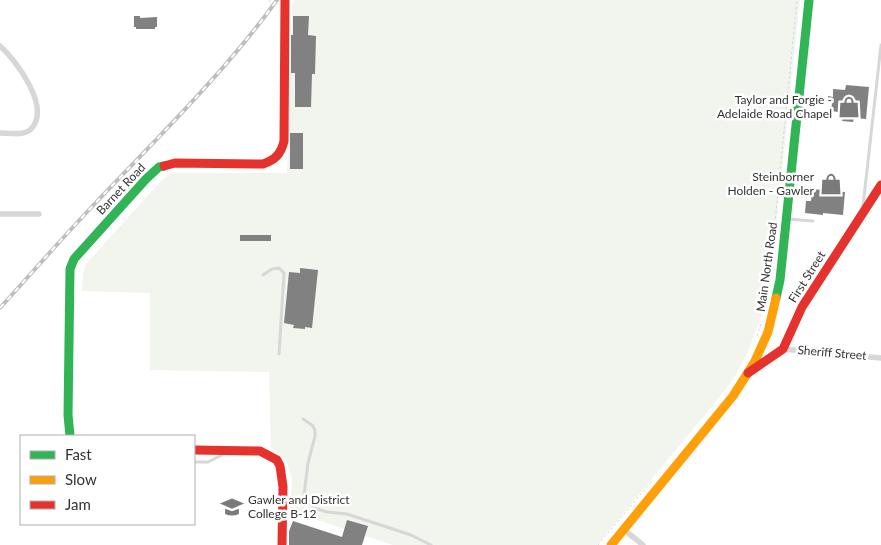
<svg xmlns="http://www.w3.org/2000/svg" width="881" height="545" font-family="Lato,sans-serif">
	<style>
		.green { fill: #f1f5ed }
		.building { fill: #818181 }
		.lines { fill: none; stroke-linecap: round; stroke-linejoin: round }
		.path { stroke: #d6d6d6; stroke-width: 1; stroke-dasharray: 2.5 2.5; stroke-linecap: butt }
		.lane { stroke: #d7d7d7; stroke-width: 3 }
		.street { stroke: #d7d7d7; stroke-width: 5.5 }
		.fast { stroke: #30b455; stroke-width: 9 }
		.slow { stroke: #ff9f0a; stroke-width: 9 }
		.jam { stroke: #e5322d; stroke-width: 9 }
		.rail-casing { stroke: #bebebe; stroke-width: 4 }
		.rail { stroke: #fff; stroke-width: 2; stroke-dasharray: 5.5; stroke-linecap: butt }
		.labels { text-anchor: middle; stroke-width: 5; stroke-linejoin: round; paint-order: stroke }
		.poi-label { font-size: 12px; fill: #333; stroke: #fff; text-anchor: end }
		.street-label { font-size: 12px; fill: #333; stroke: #fff }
	</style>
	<rect width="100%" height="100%" fill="#fff"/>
	<path class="green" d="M294 0H800L769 294 748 352 734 378 713 405 597 545H393L290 511 292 477 286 461 271 448 269 372 150 370V293L82 291 83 274 86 264 161 181 171 173H287L292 3Z"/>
	<path class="building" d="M134 16H140V18L157 17V27H155V29H136V27H134Z
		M293 16H309L308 35 316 36 315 74H312L311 107H295V73H291V35H293Z
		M846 85 869 87 866 119 854 118 853 122 842 121 843 117H838V112L831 111 832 103H828V96L833 97V89L845 90Z
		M290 133H303V169H290Z
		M812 189 845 192 843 215 823 213V215L805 213 806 201H811Z
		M240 235H271V241H240Z
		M300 268 318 270 312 328 305 327V329L293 328 294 325 284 323 289 272 300 273Z
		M347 520 368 526 362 545H289V531L293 521 342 537Z"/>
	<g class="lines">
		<path class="path" d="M269 0 273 8 276 4
			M768 293 797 0
			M757 336 762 321
			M598 545 651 482"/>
		<path class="lane" d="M863 206 881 45
			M787 219 813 221
			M263 275 272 269 279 268 284 273 279 354
			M303 419 312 425 315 430V436L308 463 304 495 314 508 327 512 347 514 411 535 431 545
			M194 462H208L226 453"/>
		<path class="street" d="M0 46C16 60 53 109 30 130 23 136 9 133 0 133
			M0 214H39
			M783 349 881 358
			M623 529 643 545"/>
		<path class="fast" d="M776 298 780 280 809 0
			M70 436 68 415 70 269 74 259 146 179 159 167 164 166"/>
		<path class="slow" d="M611 545 733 396 754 363 768 332 776 298"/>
		<path class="jam" d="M164 166 175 163 263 164C275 160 281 154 284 141L285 0
			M748 373 783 349 802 307 881 185
			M194 450 260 451 277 460 280 466 283 487 282 545"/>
		<g class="rail-casing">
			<path id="rail" d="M0 308C29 276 57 244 87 212 151 144 222 76 277 0"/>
		</g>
		<use href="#rail" class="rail"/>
	</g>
	<defs>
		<g id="shop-bare" transform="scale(1.725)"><path d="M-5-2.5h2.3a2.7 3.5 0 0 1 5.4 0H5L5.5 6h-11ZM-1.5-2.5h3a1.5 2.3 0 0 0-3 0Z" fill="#7a7a7a" stroke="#fff" stroke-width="2.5" paint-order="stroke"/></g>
		<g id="school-bare" transform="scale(1.725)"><path d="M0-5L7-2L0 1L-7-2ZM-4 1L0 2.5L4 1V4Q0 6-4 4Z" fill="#7a7a7a" stroke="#fff" stroke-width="2.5" paint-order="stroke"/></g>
	</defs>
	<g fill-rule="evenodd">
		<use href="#shop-bare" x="849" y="107"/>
		<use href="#shop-bare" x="831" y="184"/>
		<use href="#school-bare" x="232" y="507"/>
	</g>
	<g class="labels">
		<g class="poi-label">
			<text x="832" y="104">Taylor and Forgie -<tspan x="832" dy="14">Adelaide Road Chapel</tspan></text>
			<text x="814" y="181">Steinborner<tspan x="814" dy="14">Holden - Gawler</tspan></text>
			<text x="248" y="504" text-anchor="start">Gawler and District<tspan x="248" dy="14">College B-12</tspan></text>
		</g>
		<g class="street-label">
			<text transform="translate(121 189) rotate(-47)" y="4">Barnet Road</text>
			<text transform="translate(767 267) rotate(-82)" y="4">Main North Road</text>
			<text transform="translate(807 277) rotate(-58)" y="4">First Street</text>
			<text transform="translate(832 353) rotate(5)" y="4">Sheriff Street</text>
		</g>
	</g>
	<rect x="20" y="435" width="175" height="90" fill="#ffffff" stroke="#adadad"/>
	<rect x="30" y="451" width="25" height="8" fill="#30b455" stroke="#adadad"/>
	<text x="65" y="460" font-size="15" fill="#333333">Fast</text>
	<rect x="30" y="476" width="25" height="8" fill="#ff9f0a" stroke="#adadad"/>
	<text x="65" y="485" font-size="15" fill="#333333">Slow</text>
	<rect x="30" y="501" width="25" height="8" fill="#e5322d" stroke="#adadad"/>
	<text x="65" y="510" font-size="15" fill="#333333">Jam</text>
</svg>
